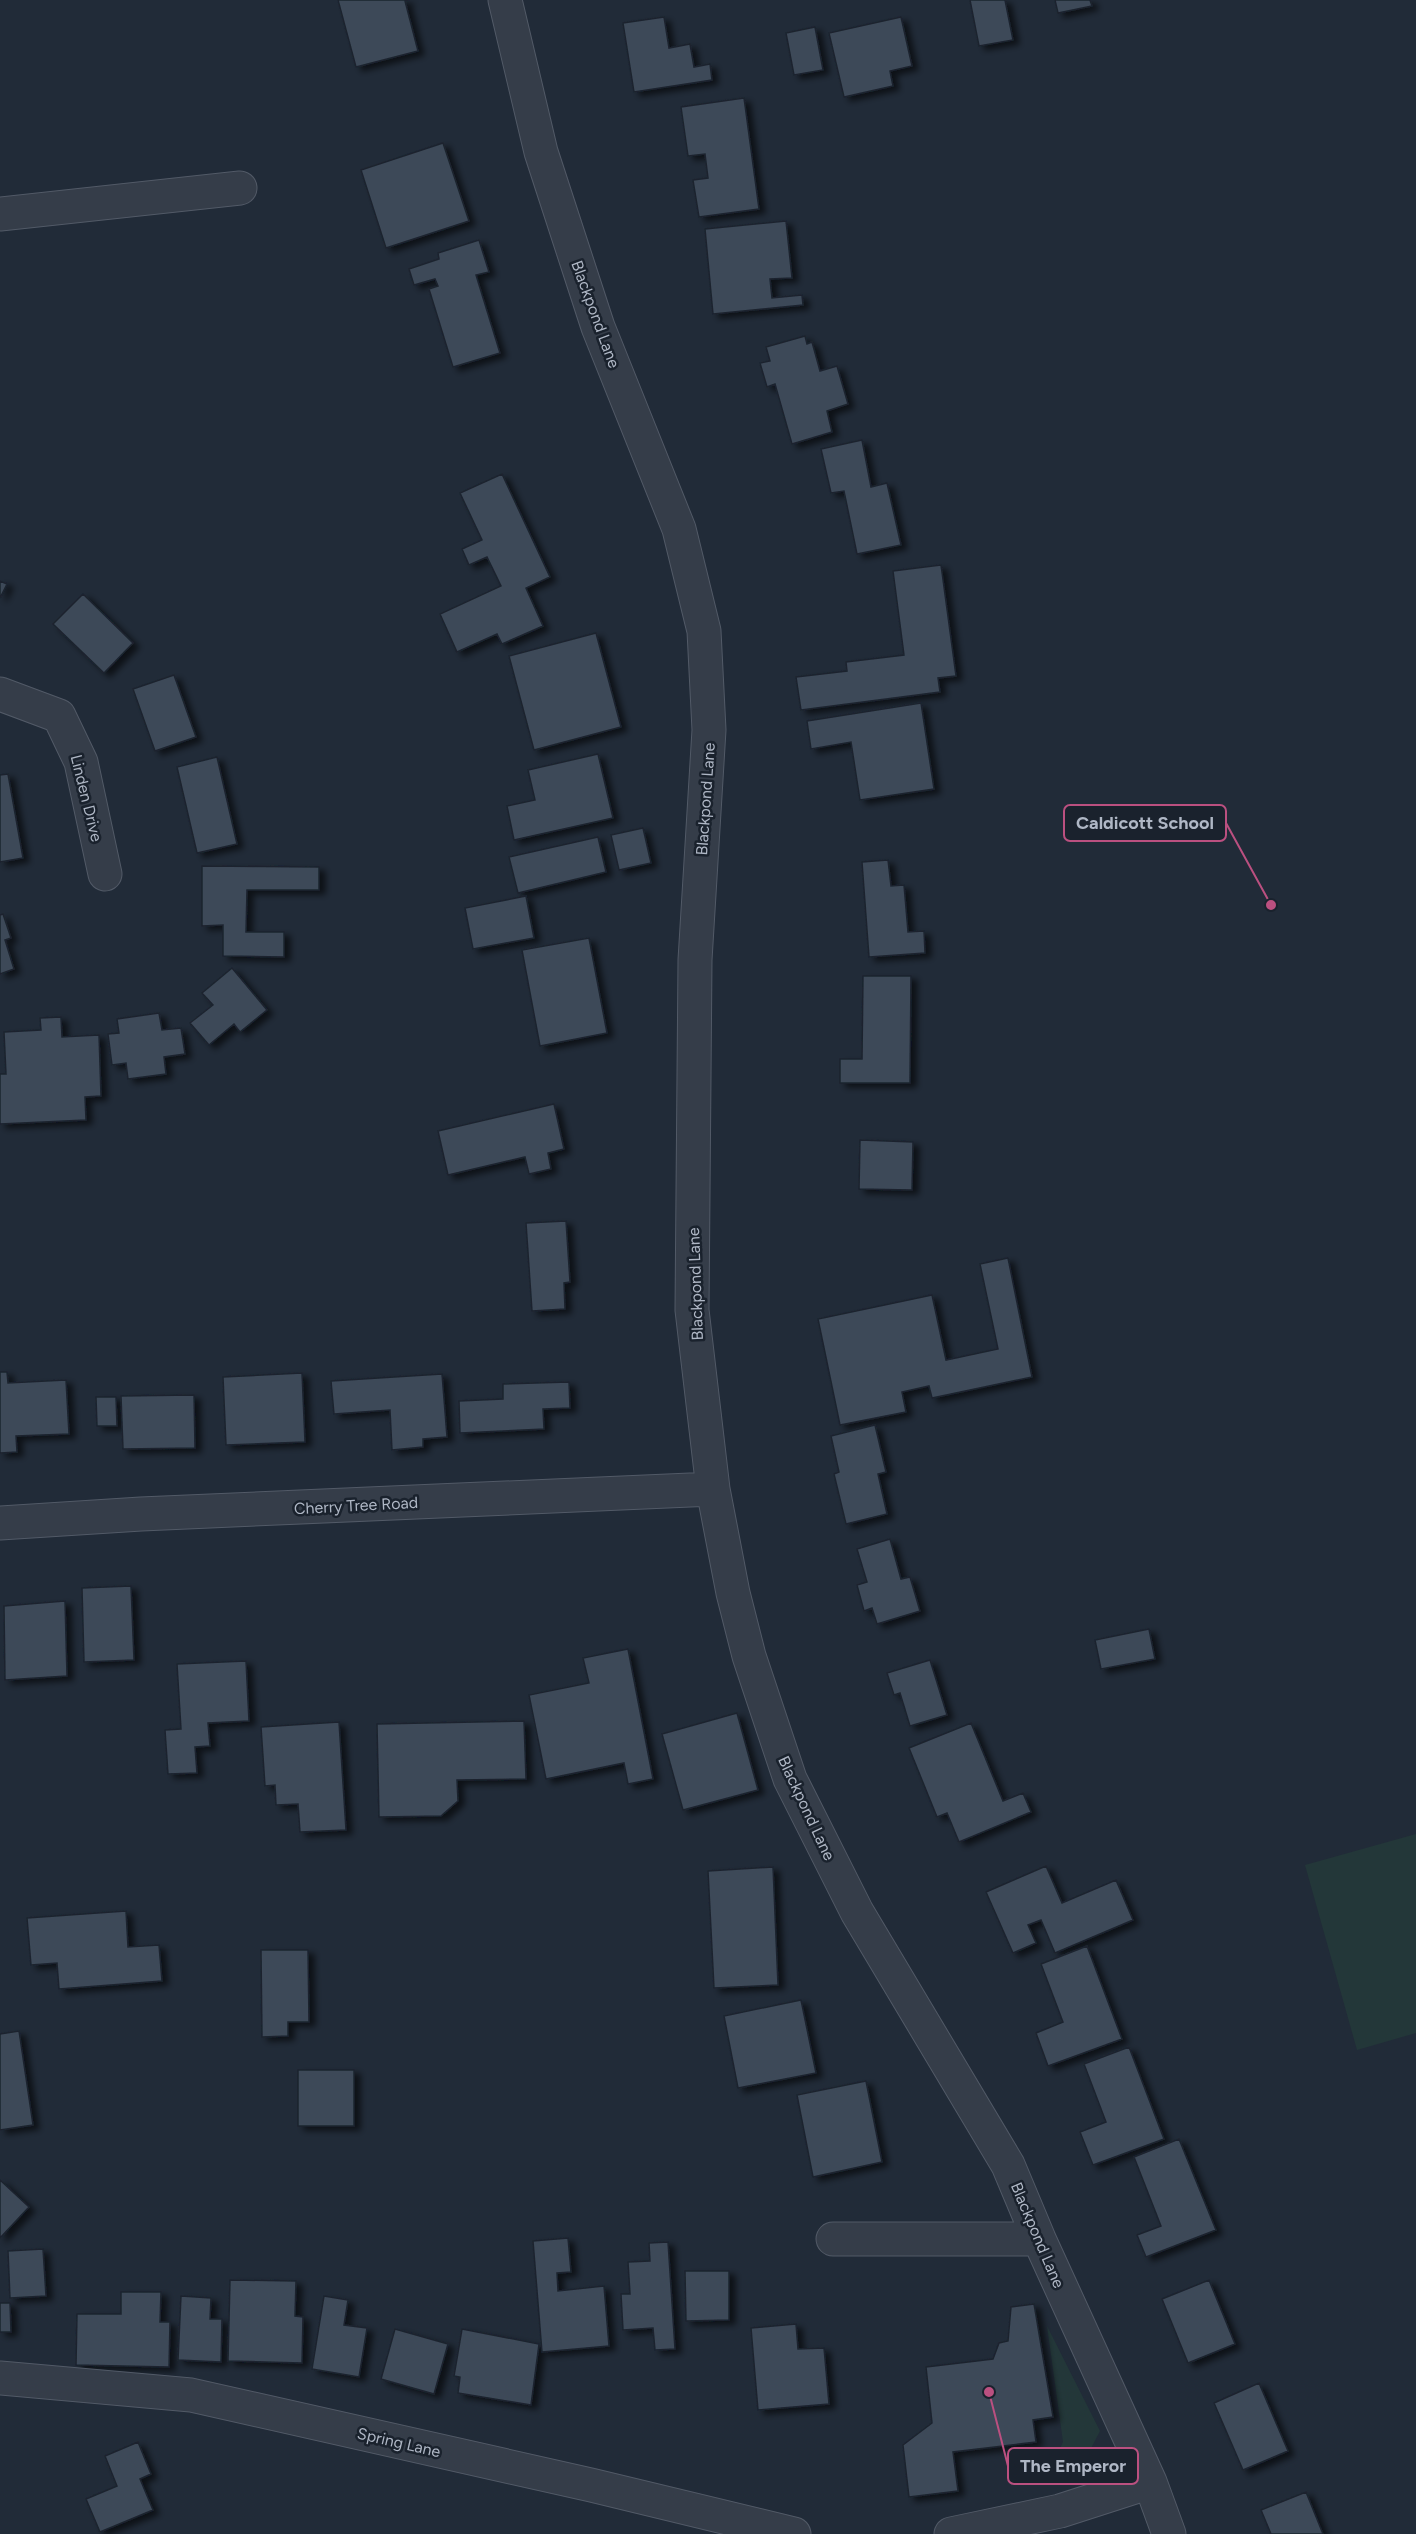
<svg xmlns="http://www.w3.org/2000/svg" width="1416" height="2534" font-family="Figtree,sans-serif">
	<style>
		.green { fill: #233739 }
		.building { fill: #3d4958; stroke: #1c242f; stroke-width: 1.5; filter: url(#shadow) }
		.lines { fill: none; stroke-linecap: round; stroke-linejoin: round }
		.minor-casing { stroke: #525a67; stroke-width: 35 }
		.minor { stroke: #353d49; stroke-width: 33 }
		.labels { text-anchor: middle; stroke-width: 5; stroke-linejoin: round; paint-order: stroke }
		.street-label { font-size: 16px; fill: #afb7c5; stroke: #1a222d }
		.leader { fill: none; stroke: #bb5080; stroke-width: 2 }
		.callout-dot { fill: #bb5080; stroke: #1a222d; stroke-width: 2 }
		.callout { fill: #1a222d; stroke: #bb5080; stroke-width: 2 }
		.callout-label { font-size: 18px; text-anchor: middle; font-weight: bold; fill: #afb7c5 }
	</style>
	<defs>
		<filter id="shadow"><feDropShadow dx="6" dy="4" stdDeviation="3" flood-color="#0009"/></filter>
	</defs>
	<rect width="100%" height="100%" fill="#212b38"/>
	<path class="green" d="M1416 1834V2033L1357 2050 1305 1865Z
		M1047 2326 1100 2431 1075 2479 1044 2483 1063 2442Z"/>
	<path class="building" d="M338 0H409L405 1 418 51 356 67Z
		M970 0H1005L1013 40 979 46Z
		M1055 0H1090L1092 6 1058 13Z
		M664 17 669 48 690 44 694 67 710 64 712 80 634 92 623 23Z
		M901 17 912 66 890 71 893 86 844 97 829 33Z
		M815 27 823 70 794 75 786 33Z
		M744 98 759 209 699 217 693 180 708 178 705 154 688 156 681 107Z
		M443 143 469 221 386 248 361 170Z
		M786 221 792 278 770 279 772 298 802 295 803 305 713 314 705 229Z
		M479 240 489 272 476 275 500 353 453 367 429 289 438 286 435 279 414 285 409 269 439 259 438 253Z
		M805 336 807 344 812 342 820 371 837 366 848 404 827 411 832 432 792 444 775 384 767 387 760 363 770 361 766 347Z
		M862 440 871 487 887 483 901 545 857 554 844 491 831 493 821 449Z
		M502 474 550 577 526 588 543 626 502 644 497 634 457 652 440 614 501 586 487 557 469 565 462 549 482 540 460 493Z
		M941 565 956 676 938 678 940 692 801 710 796 677 847 671 846 662 904 655 893 571Z
		M0 581 7 584 0 598Z
		M83 594 133 643 104 673 53 624Z
		M596 633 621 727 534 750 509 656Z
		M174 675 196 737 155 751 133 689Z
		M921 703 934 789 860 800 851 742 811 749 807 721Z
		M598 754 613 818 514 840 507 806 535 800 528 770Z
		M217 757 237 844 197 853 177 767Z
		M8 774 23 858 0 862V775Z
		M643 828 651 863 619 870 611 835Z
		M598 837 606 872 518 893 509 857Z
		M888 860 891 886 904 885 908 932 924 931 925 953 869 957 862 862Z
		M202 866 319 867V890H247L246 932H284V957L223 956V925L202 926Z
		M526 896 534 938 473 949 465 908Z
		M3 914 11 938 5 940 14 969 0 974V915Z
		M589 938 607 1033 540 1046 522 950Z
		M232 968 267 1010 240 1032 234 1024 209 1045 190 1023 213 1005 202 993Z
		M863 976H911L910 1083H840V1059H862Z
		M159 1013 162 1030 181 1028 185 1054 164 1057 166 1074 128 1079 126 1063 112 1065 108 1034 119 1033 117 1019Z
		M61 1017 62 1037 99 1035 101 1096 85 1097 86 1120 0 1124V1074H6L4 1032 41 1030 40 1018Z
		M554 1104 564 1149 548 1153 551 1169 529 1174 525 1157 448 1175 438 1131Z
		M860 1140 913 1142 912 1190 859 1189Z
		M566 1221 570 1282 564 1283 565 1309 532 1311 526 1223Z
		M1008 1258 1032 1377 932 1398 929 1386 902 1392 906 1412 840 1425 818 1319 932 1295 946 1360 998 1349 980 1264Z
		M0 1372H7L8 1383 66 1380 69 1434 16 1436 17 1452 0 1453Z
		M302 1373 305 1442 226 1445 223 1377Z
		M442 1374 447 1437 423 1439V1447L392 1450 390 1410 334 1414 331 1381Z
		M569 1382 570 1408 543 1409 544 1429 460 1433 459 1401 503 1399V1384Z
		M194 1395 195 1448 123 1449 121 1396Z
		M96 1397H116L117 1426H97Z
		M875 1425 886 1472 878 1474 887 1514 846 1524 834 1474 839 1472 831 1436Z
		M890 1539 901 1579 910 1577 920 1611 877 1624 872 1608 864 1611 857 1585 867 1582 857 1549Z
		M131 1586 134 1660 84 1662 82 1588Z
		M65 1601 67 1676 5 1680 4 1606Z
		M1149 1629 1155 1659 1101 1669 1095 1640Z
		M628 1649 653 1779 628 1784 624 1763 546 1779 529 1695 589 1683 583 1658Z
		M930 1660 947 1715 910 1726 900 1693 894 1695 887 1673Z
		M246 1661 249 1721 208 1723 210 1746 195 1747 197 1773 168 1774 165 1730 181 1729 177 1664Z
		M737 1713 758 1790 683 1810 662 1734Z
		M524 1721 526 1779 457 1780 458 1801 441 1816 379 1817 377 1724Z
		M339 1722 346 1830 300 1832 298 1804 276 1805 275 1785 265 1786 261 1727Z
		M971 1723 1003 1801 1023 1793 1031 1812 959 1842 947 1813 937 1817 909 1748Z
		M1046 1866 1062 1903 1116 1880 1133 1920 1055 1953 1041 1920 1028 1925 1036 1943 1013 1953 986 1892Z
		M773 1867 778 1985 714 1988 708 1871Z
		M126 1911 128 1947 159 1945 162 1981 59 1989 57 1963 31 1965 27 1918Z
		M1087 1946 1122 2039 1048 2066 1036 2033 1063 2022 1041 1964Z
		M261 1950H308L309 2022H288V2036L262 2037Z
		M801 2000 816 2073 738 2088 724 2016Z
		M19 2031 33 2125 0 2130V2034Z
		M1129 2047 1164 2139 1093 2165 1080 2132 1106 2122 1084 2064Z
		M298 2070H354V2126H298Z
		M866 2081 882 2162 813 2177 797 2095Z
		M1179 2139 1216 2230 1146 2257 1137 2235 1161 2226 1134 2157Z
		M0 2180 29 2207 0 2238Z
		M568 2238 571 2272 557 2273 558 2291 604 2286 609 2346 542 2352 533 2241Z
		M668 2242 675 2349 655 2350 653 2328 623 2330 621 2294H630L628 2262 650 2261 649 2243Z
		M43 2249 46 2296 10 2298 8 2251Z
		M685 2271H729V2320L686 2321Z
		M230 2280 296 2281 295 2316 303 2317 302 2363 228 2361Z
		M1209 2280 1235 2344 1188 2363 1162 2299Z
		M121 2292H161L160 2322H170L169 2367 76 2365 77 2314H121Z
		M181 2296 211 2298 210 2319H222L221 2362 178 2360Z
		M324 2296 348 2300 344 2325 367 2328 359 2377 312 2369Z
		M0 2303H10L11 2332H0Z
		M1034 2304 1053 2417 1033 2420 1036 2442 953 2452 958 2491 909 2497 903 2445 932 2423 926 2367 993 2359 999 2343 1008 2341 1011 2307Z
		M796 2324 798 2349 824 2348 829 2404 758 2410 751 2328Z
		M395 2329 448 2344 434 2394 381 2379Z
		M462 2329 539 2344 531 2405 458 2393 460 2377 454 2376Z
		M1259 2383 1288 2451 1243 2470 1214 2403Z
		M138 2442 151 2474 140 2479 153 2510 100 2532 86 2499 117 2486 105 2456Z
		M1306 2492 1323 2534H1271L1261 2510Z"/>
	<g class="lines">
		<g class="minor-casing">
			<path id="minor" d="M505 0 541 152 598 327 679 529 704 631 709 730 695 960 692 1310 713 1489 733 1593 749 1656 790 1779 857 1912 1008 2165 1039 2239 1150 2482 1169 2534
				M0 214 240 188
				M0 694 59 716 81 762 105 874
				M0 1523 141 1514 713 1489
				M833 2239H1039
				M0 2378 191 2395 591 2485 794 2534
				M951 2534 1060 2511 1150 2482"/>
		</g>
		<use href="#minor" class="minor"/>
	</g>
	<g class="labels">
		<g class="street-label">
			<text transform="translate(596 314) rotate(70)" y="6">Blackpond Lane</text>
			<text transform="translate(87 798) rotate(76)" y="6">Linden Drive</text>
			<text transform="translate(705 799) rotate(-86)" y="6">Blackpond Lane</text>
			<text transform="translate(695 1284) rotate(-92)" y="6">Blackpond Lane</text>
			<text transform="translate(356 1505) rotate(-3)" y="6">Cherry Tree Road</text>
			<text transform="translate(807 1808) rotate(65)" y="6">Blackpond Lane</text>
			<text transform="translate(1038 2235) rotate(67)" y="6">Blackpond Lane</text>
			<text transform="translate(399 2442) rotate(13)" y="6">Spring Lane</text>
		</g>
	</g>
	<path class="leader" d="M1271 905L1226 823M989 2392L1008 2466"/>
	<g class="callout-dot">
		<circle cx="1271" cy="905" r="6"/>
		<circle cx="989" cy="2392" r="6"/>
	</g>
	<g class="callout">
		<rect x="1064" y="805" width="162" height="36" rx="6"/>
		<rect x="1008" y="2448" width="130" height="36" rx="6"/>
	</g>
	<g class="callout-label">
		<text x="1145" y="829">Caldicott School</text>
		<text x="1073" y="2472">The Emperor</text>
	</g>
</svg>
